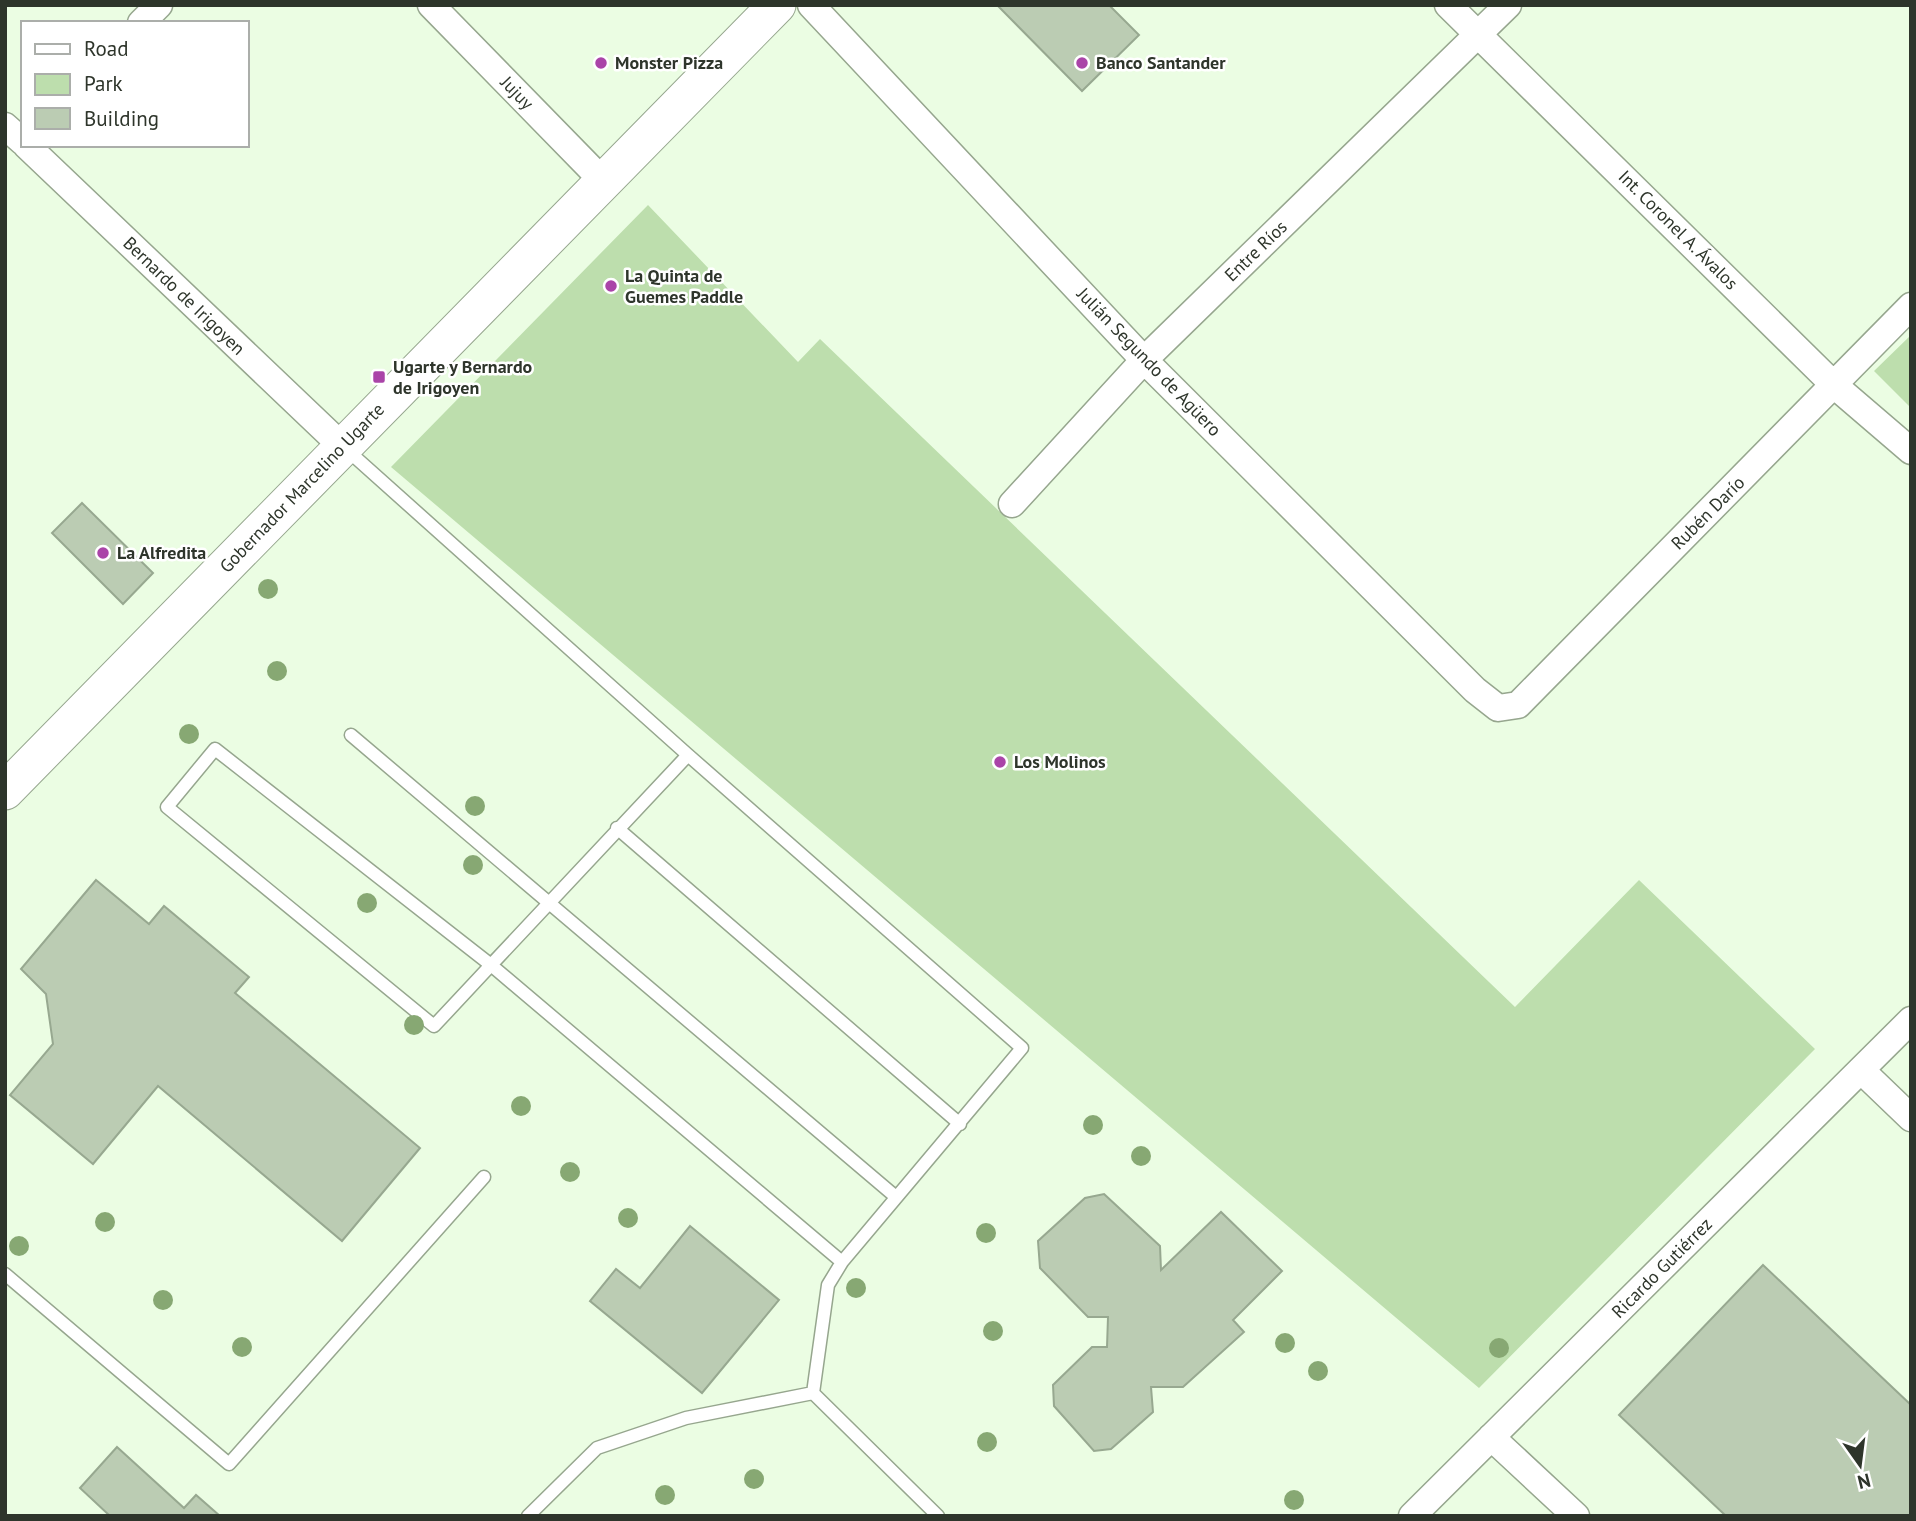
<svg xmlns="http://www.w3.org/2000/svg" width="1916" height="1521" font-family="'PT Sans',sans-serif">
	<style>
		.green { fill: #bddead }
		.building { fill: #bbccb3; stroke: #97a890; stroke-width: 2 }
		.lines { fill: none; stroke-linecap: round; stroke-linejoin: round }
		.lane-casing { stroke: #96a68e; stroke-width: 15 }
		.street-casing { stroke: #96a68e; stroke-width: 29 }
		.secondary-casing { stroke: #96a68e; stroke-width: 39 }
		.lane { stroke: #fff; stroke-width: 12 }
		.street { stroke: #fff; stroke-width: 26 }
		.secondary { stroke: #fff; stroke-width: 37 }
		.tree { fill: #87a873 }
		.poi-dot { fill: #aa44a8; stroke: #fff; stroke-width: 2.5 }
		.labels { text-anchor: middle; stroke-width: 5; stroke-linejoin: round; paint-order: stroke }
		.poi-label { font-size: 18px; font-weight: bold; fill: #2e352b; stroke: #fff; text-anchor: start }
		.street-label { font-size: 18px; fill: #2e352b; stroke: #fff }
	</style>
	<rect width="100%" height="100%" fill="#ebfde3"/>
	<path class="green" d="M648 205 798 362 820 339 1515 1007 1639 880 1815 1049 1479 1388 391 467Z
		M1911 335V408L1874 371Z"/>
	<path class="building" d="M997 5H1109L1139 35 1082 91Z
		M82 503 153 573 123 604 52 533Z
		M96 880 149 924 164 906 249 977 235 993 420 1148 342 1241 158 1086 93 1164 10 1095 53 1044 46 994 21 969Z
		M1104 1194 1160 1246 1161 1270 1221 1212 1282 1271 1233 1320 1244 1332 1183 1387H1151L1153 1412 1111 1449 1094 1451 1054 1406 1053 1385 1092 1347H1107L1108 1317H1088L1040 1268 1038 1241 1085 1198Z
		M690 1226 779 1300 702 1393 590 1301 616 1269 640 1288Z
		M1763 1265 1911 1405V1516H1726L1619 1415Z
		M117 1447 184 1508 196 1495 220 1516H110L80 1488Z"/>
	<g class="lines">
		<g class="lane-casing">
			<path id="lane" d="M346 449 688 755 1022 1048 842 1262 491 965 688 755
				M351 735 896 1197
				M215 749 491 965 434 1026 167 807Z
				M617 828 960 1124
				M842 1262 828 1285 813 1393 938 1516
				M5 1274 229 1464 484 1177
				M528 1516 597 1448 686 1418 813 1393"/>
		</g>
		<g class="street-casing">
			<path id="street" d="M431 5 603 181
				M811 5 1144 360 1475 690 1498 708 1518 705 1911 306
				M1448 5 1834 385 1911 451
				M141 23 159 5
				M5 126 23 142
				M26 145 343 447
				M1012 504 1144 360 1508 5
				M1862 1071 1911 1118
				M1491 1437 1576 1516
				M1412 1516 1911 1020"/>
		</g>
		<g class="secondary-casing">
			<path id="secondary" d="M5 791 777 5"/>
		</g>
		<use href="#lane" class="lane"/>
		<use href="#street" class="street"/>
		<use href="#secondary" class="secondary"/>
	</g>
	<g class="tree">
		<circle cx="268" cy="589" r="10"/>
		<circle cx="277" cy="671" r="10"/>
		<circle cx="189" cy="734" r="10"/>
		<circle cx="475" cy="806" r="10"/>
		<circle cx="473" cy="865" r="10"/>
		<circle cx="367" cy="903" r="10"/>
		<circle cx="414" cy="1025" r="10"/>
		<circle cx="521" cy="1106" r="10"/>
		<circle cx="1093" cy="1125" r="10"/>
		<circle cx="1141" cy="1156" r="10"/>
		<circle cx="570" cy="1172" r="10"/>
		<circle cx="628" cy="1218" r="10"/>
		<circle cx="105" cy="1222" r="10"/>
		<circle cx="986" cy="1233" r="10"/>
		<circle cx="19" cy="1246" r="10"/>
		<circle cx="856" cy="1288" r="10"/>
		<circle cx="163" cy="1300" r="10"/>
		<circle cx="993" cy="1331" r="10"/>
		<circle cx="1285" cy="1343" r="10"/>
		<circle cx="242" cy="1347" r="10"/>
		<circle cx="1499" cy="1348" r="10"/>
		<circle cx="1318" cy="1371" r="10"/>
		<circle cx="987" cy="1442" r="10"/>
		<circle cx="754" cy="1479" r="10"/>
		<circle cx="665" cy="1495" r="10"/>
		<circle cx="1294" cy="1500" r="10"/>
	</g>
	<g class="poi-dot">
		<circle cx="601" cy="63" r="7"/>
		<circle cx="1082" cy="63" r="7"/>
		<circle cx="611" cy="286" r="7"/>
		<rect x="372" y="370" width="14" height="14" rx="3.5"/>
		<circle cx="103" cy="553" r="7"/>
		<circle cx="1000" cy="762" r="7"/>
	</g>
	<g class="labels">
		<g class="poi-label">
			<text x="615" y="69">Monster Pizza</text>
			<text x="1096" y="69">Banco Santander</text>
			<text x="625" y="282">La Quinta de<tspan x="625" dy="21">Guemes Paddle</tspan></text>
			<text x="393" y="373">Ugarte y Bernardo<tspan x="393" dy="21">de Irigoyen</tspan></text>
			<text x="117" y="559">La Alfredita</text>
			<text x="1014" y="768">Los Molinos</text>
		</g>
		<g class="street-label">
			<text transform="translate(517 93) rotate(46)" y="6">Jujuy</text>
			<text transform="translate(1678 230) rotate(45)" y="6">Int. Coronel A. Ávalos</text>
			<text transform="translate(1256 251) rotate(-44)" y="6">Entre Ríos</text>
			<text transform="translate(184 296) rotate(44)" y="6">Bernardo de Irigoyen</text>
			<text transform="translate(1149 362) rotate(46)" y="6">Julián Segundo de Agüero</text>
			<text transform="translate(302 488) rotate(-46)" y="6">Gobernador Marcelino Ugarte</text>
			<text transform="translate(1708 513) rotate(-45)" y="6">Rubén Darío</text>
			<text transform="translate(1662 1268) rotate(-45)" y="6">Ricardo Gutiérrez</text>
		</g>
	</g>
	<rect width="1916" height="1521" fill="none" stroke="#2e352b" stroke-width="14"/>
	<rect x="21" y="21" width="228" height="126" fill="#ffffff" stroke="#abaeaa" stroke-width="2"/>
	<rect x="35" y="44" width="35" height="10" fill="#ffffff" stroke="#abaeaa" stroke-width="2"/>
	<text x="84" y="56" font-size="21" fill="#2e352b">Road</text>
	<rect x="35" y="74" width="35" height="21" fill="#bddead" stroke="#abaeaa" stroke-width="2"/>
	<text x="84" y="91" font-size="21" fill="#2e352b">Park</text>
	<rect x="35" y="108" width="35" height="21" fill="#bbccb3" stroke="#abaeaa" stroke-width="2"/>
	<text x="84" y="126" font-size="21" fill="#2e352b">Building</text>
	<g transform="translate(1860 1465) rotate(166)" stroke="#ffffff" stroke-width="5" paint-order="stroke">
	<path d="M0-5L12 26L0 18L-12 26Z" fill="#2e352b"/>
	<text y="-10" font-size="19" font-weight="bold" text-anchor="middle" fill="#2e352b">N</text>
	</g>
</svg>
